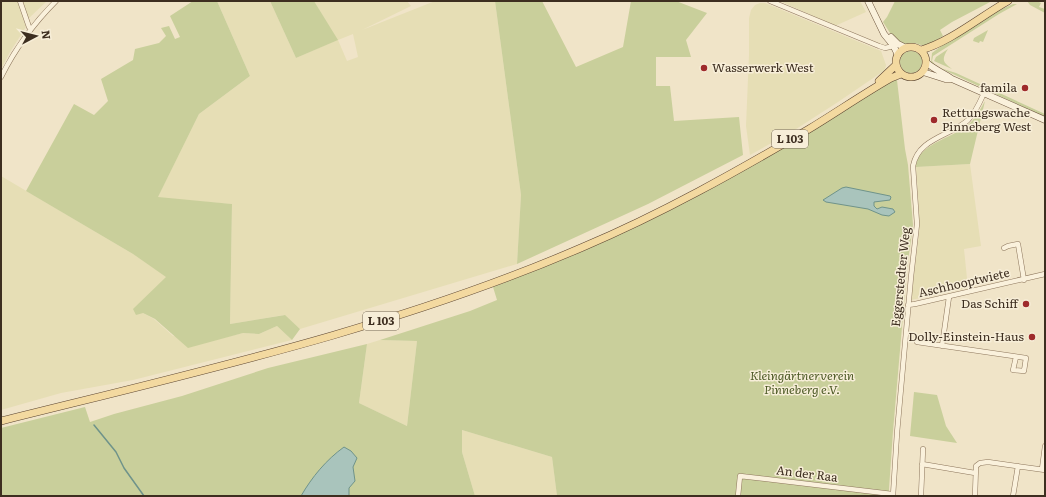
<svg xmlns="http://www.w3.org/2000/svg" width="1046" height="497" font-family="Literata,serif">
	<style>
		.farmland { fill: #e6deb5; fill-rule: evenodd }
		.green { fill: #c9cf9b }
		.water { fill: #a9c4bc; stroke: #6f938a }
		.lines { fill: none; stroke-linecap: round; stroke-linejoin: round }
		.stream { stroke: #6f938a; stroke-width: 1.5 }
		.street-casing { stroke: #8d765c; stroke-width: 5.5 }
		.secondary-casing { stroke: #6f573f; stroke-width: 7 }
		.primary-casing { stroke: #5b4430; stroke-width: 8 }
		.street { stroke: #faf1dc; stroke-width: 4.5 }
		.secondary { stroke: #faf1dc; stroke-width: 6 }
		.primary { stroke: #f3d9a0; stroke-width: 7 }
		.poi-dot { fill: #9e2a2b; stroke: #f7eed8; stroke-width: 1.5 }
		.labels { text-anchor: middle; stroke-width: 3; stroke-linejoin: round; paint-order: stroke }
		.shield { fill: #f7eed8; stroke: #756857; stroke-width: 1 }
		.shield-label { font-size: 11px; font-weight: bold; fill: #3d2e20 }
		.poi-label { font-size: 12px; fill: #3d2e20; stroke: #f7eed8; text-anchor: end }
		.street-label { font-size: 12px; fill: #3d2e20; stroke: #f7eed8 }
		.park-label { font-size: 12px; font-style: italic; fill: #4d5a26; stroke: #f7eed8 }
	</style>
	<rect width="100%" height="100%" fill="#f0e4c8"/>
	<path class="farmland" d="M1 1H18L26 27 10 52 1 69Z
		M21 1H47L28 19Z
		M217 1H270L296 58 337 40 314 1H407L411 6 362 30 435 1H495L521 195 517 264 300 329 284 315 230 324 232 204 157 198 199 114 250 76ZM353 34 358 57 347 61 338 40Z
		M780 1H860L866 12 835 26Z
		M760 3H765L881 51 886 65 885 70 838 102 793 131 750 155 746 126 749 55V18L751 10 755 5Z
		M970 164 981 246 964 249 968 288 911 300 919 233V211L916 167Z
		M1 176 133 254 167 277 143 313 154 319 173 336 218 339 243 333 259 334 277 326 292 340 133 380 61 393 1 410Z
		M380 340 417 341 407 426 359 403 367 344Z
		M462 430 552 457 557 496H475L462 452Z"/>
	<path class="green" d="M193 1H217L250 76 199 114 158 197 232 204 230 324 285 315 300 329 292 340 277 326 259 334 243 333 188 348 155 319 143 313 136 315 133 309 166 277 133 254 26 191 74 104 94 115 108 101 101 79 133 60 135 49 159 43 166 36 161 28 169 26 175 39 180 37 170 16Z
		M270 1H314L338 40 296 58Z
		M495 1H542L576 67 623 47 631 1H676L707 13 686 40 691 57H656V86H670L674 121 739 117 743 155 648 204 517 264 521 195Z
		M895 1H992L952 22 940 30 943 36 932 43 924 46 915 43 903 44 892 36 883 22 887 17Z
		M1027 1H1040L1039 2 1041 3 1039 7 1045 9V13L1030 5Z
		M1013 4H1017L999 14 933 56 932 61 937 67 931 63 932 53 940 47 991 14Z
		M988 30 983 42 980 41 979 43 973 41 974 38Z
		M948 49C941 60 943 62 952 69L934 61 936 57Z
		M900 62a11 11 0 1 1 22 0a11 11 0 1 1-22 0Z
		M940 68 956 73 1045 114V117Z
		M897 80 905 149 908 165 913 225 907 269 893 431 889 489V496H557L552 457 462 430V452L475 496H1V428L85 407 90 422 114 414 182 396 268 368 367 344 359 403 407 426 417 341 380 340 470 311 497 300 493 287 583 251 620 233 890 81Z
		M985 101 970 164 916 167C915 146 951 138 967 126 975 119 980 110 985 101Z
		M914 392 937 395 946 426 957 443 910 436Z"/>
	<path class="water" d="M846 187 890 196 891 197 890 200 874 202V206L877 209 882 207 893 209 895 212 889 216 882 215 868 209 826 202 823 200 842 188Z
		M344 447 351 451 357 458 353 467 355 481 349 488V496H301C312 477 326 460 344 447Z"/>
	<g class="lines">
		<path class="stream" d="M94 425 116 452 124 468 144 496"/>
		<g class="street-casing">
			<path id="street" d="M20 1 29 27 31 29
				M770 1 879 46 885 48 894 46
				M1 77C15 49 34 23 56 1
				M1004 248 1008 246 1018 244 1024 280
				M908 305 915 304 1045 274
				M917 342 1026 358 1024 371 1013 370 1016 357
				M942 346 949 297
				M922 464 975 473
				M1042 469 1045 446
				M738 496 740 476 892 494
				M893 496 897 433 911 277 917 224 913 166C918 138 951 136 968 120 976 112 980 102 984 93
				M921 496 923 449
				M975 496 976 466 980 463 988 462 1045 470
				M1013 496 1018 466"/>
		</g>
		<g class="secondary-casing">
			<path id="secondary" d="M868 1 884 34 893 45 898 55
				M891 37 898 44 906 48
				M927 63C935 70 944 73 952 79L1045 120
				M923 72 945 79H952"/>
		</g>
		<g class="primary-casing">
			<path id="primary" d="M896 62a15 15 0 1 1 30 0a15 15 0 1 1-30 0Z
				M921 50C950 42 981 16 1008 1
				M879 81 896 65
				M1 421C197 372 396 328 583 247 661 214 736 172 809 129 837 112 863 94 891 78L901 74"/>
		</g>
		<use href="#street" class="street"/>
		<use href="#secondary" class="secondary"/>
		<use href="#primary" class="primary"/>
	</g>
	<g class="poi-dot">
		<circle cx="704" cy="68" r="4"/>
		<circle cx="1025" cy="88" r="4"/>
		<circle cx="934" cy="120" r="4"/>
		<circle cx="1026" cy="304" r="4"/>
		<circle cx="1032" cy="337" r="4"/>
	</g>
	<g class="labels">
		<g class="shield">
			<rect x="772" y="130" width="36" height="18" rx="3"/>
			<rect x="363" y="312" width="36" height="18" rx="3"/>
		</g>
		<g class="shield-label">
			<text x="790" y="143">L 103</text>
			<text x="381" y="325">L 103</text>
		</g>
		<g class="poi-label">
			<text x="712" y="72" text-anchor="start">Wasserwerk West</text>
			<text x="1017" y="92">famila</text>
			<text x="942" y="117" text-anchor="start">Rettungswache<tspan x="942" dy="14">Pinneberg West</tspan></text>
			<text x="1018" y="308">Das Schiff</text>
			<text x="1024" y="341">Dolly-Einstein-Haus</text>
		</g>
		<g class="street-label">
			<text transform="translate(901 277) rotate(-84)" y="4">Eggerstedter Weg</text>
			<text transform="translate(964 283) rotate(-13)" y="4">Aschhooptwiete</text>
			<text transform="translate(807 474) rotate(7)" y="4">An der Raa</text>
		</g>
		<g class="park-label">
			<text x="802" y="380">Kleingärtnerverein<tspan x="802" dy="14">Pinneberg e.V.</tspan></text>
		</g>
	</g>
	<rect width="1046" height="497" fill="none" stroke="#3d2e20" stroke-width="4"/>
	<g transform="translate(36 36) rotate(83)" stroke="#f7eed8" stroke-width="3" paint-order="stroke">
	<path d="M0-3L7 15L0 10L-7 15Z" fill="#3d2e20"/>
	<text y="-6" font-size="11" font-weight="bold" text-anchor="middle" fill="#3d2e20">N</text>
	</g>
</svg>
